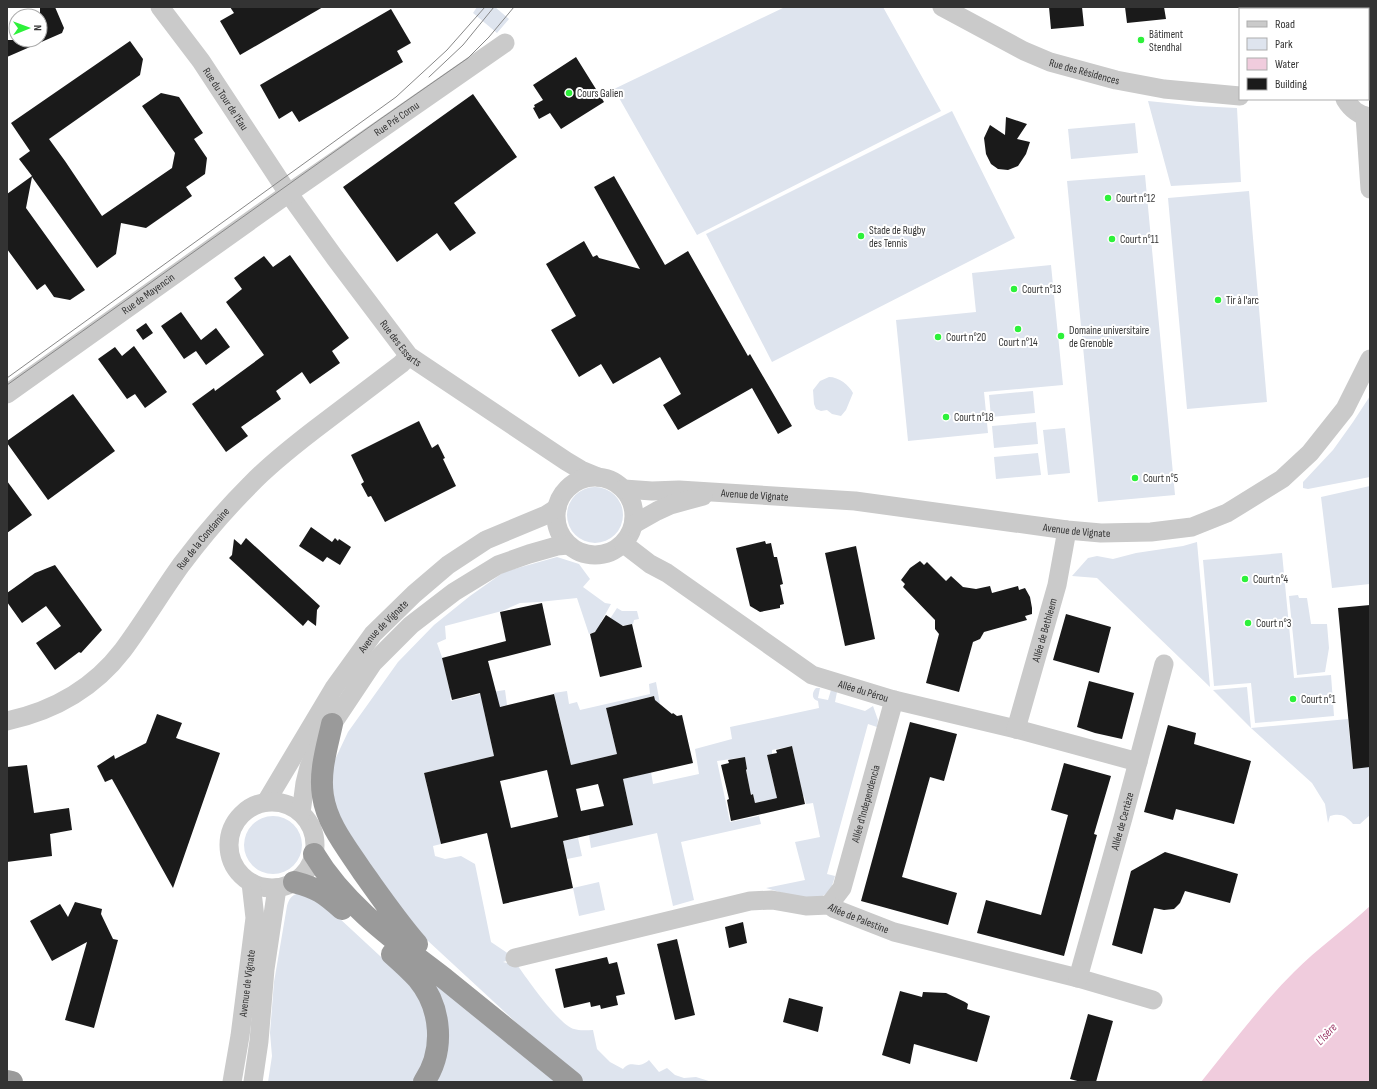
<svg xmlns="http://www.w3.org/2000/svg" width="1377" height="1089" font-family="'Sofia Sans Condensed',sans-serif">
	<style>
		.green { fill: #dee4ee }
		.water { fill: #f0ccdd }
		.building { fill: #1a1a1a; fill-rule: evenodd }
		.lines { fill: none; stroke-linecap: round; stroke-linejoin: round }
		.minor { stroke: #cacaca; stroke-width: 19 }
		.highway { stroke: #9a9a9a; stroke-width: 22 }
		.tram { stroke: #888; stroke-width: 1 }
		.poi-dot { fill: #2df13a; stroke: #fff; stroke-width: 1.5 }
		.labels { text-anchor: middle; stroke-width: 4; stroke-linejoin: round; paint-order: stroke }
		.poi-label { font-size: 11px; fill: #333; stroke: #fff; text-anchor: start }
		.street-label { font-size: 11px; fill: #333; stroke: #fff }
		.water-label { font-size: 12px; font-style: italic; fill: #9c3968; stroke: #fff }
	</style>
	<rect width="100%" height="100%" fill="#fff"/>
	<path class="green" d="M477 7H495L509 19 497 33 473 13Z
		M785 7H883L941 111 697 235 614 89Z
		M1255 7H1337V9H1255Z
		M1148 101 1197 106 1237 108 1241 182 1171 186Z
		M952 111 1015 238 772 362 706 234Z
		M1135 123 1138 153 1071 159 1068 129Z
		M1145 175 1175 495 1098 502 1067 181Z
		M1249 191 1267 402 1187 409 1168 198Z
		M1051 265 1063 385 984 392 988 433 908 441 896 320 976 312 972 273Z
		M829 377C839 377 849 385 853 393L846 410 841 416 832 414 827 410 821 411 816 409 814 404 813 390 820 381Z
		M1033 391 1035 413 991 417 989 395Z
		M1370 396V477L1308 489 1303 488V482L1333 450 1353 422Z
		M1036 422 1038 444 994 448 992 426Z
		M1065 428 1070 473 1048 475 1043 430Z
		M1038 453 1041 475 996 479 994 457Z
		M1370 486V584L1332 588 1321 497Z
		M567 515a28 28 0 1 1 56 0a28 28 0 1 1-56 0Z
		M1197 542 1210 687 1097 578 1072 576 1088 558 1097 556 1113 559 1136 553 1183 546Z
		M1282 553 1294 678 1331 675 1334 716 1255 723 1251 683 1214 686 1203 560Z
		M557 557 579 564 590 579 583 587 605 603 611 604 601 622 606 625 617 608 622 611H637L639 619 634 620 633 624 604 628 589 634 577 598 539 602 520 603 502 611 445 626 446 639 437 643 443 660 451 697 450 698 451 701 492 691V692L505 690 507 705 484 711 494 756 424 773 441 844 433 846 435 856 445 859 461 856 475 864 491 942 515 958 503 962 518 966C527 979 560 1026 574 1029 580 1031 587 1030 593 1030L597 1049 610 1062 623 1069C630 1062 631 1065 639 1065 642 1065 647 1062 649 1060L659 1072 667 1068 675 1075 684 1078 696 1077 712 1082H584L548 1052 427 940 378 880 335 810 331 768 348 732 398 662 434 625 470 596 504 572Z
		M1298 595 1299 598H1307L1311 624H1327L1329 648 1325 672 1297 675 1289 596Z
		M1370 605V815L1360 824H1353C1346 816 1341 813 1330 816L1328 823 1325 804 1312 783 1251 728 1213 690 1247 687 1251 728 1348 719 1353 769H1355Z
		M656 682 660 704 655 700 653 696 606 708 617 754 571 765 554 693 567 691 569 704 577 702 580 710 650 694 649 684Z
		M816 688H820L818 698 828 700 831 690 837 692 835 702 865 711 873 706 878 720 877 727 868 724 827 874 835 876C833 882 832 889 827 893 814 905 781 892 766 888L805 880 795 842 820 837 813 803 806 804 804 796H803L792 746 772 750V754L767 755 777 798 755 803 753 794 751 795 746 770 747 769 745 757 717 761 730 822 759 816 761 824 681 842 694 900 673 906 657 833 591 848 589 835 633 825 623 779 651 772 653 784 699 774 695 749 732 739 730 727 819 708 818 701C811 699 812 692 816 688Z
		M244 845a29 29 0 1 1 58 0a29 29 0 1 1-58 0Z
		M578 838 582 856 567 859 563 841Z
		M599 882 605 910 579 916 573 888Z
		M298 893 325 905 407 981 420 995 430 1032V1050L416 1078 412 1082H268L272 1056 270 1033 274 982 287 906C289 899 291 896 298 893Z
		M412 960 556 1082H434L439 1072Z"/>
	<path class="water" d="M1370 906V1082H1201C1231 1045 1260 1006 1294 972 1318 948 1345 929 1370 906Z"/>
	<path class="building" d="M40 7H55L64 28 62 33 7 57V40H40Z
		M230 7H323L240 55 220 21 234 13Z
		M1049 7H1082L1084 26 1051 29Z
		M1125 7H1164L1166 19 1127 23Z
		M391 9 411 43 397 51 403 62 299 122 292 111 279 119 260 85Z
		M130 41 143 59 140 75 49 139 65 161 102 216 172 168 175 153 142 106 161 93 179 97 203 133 194 139 207 158 205 174 186 187 192 196 146 228 121 223 116 254 97 268 32 177 26 208 85 290 70 300 54 297 45 284 37 290 7 249V194L32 176 19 159 30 151 11 123Z
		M576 57 604 102 561 129 550 113 539 119 533 108 535 107 534 105 543 100 533 85Z
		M473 94 517 157 454 203 476 233 450 251 437 233 397 262 343 187Z
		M1006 117 1027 124 1017 139 1030 142 1026 154 1018 166 1008 170 998 169 991 164 986 154 984 138 990 125 1005 135Z
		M614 176 665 265 688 251 748 356 750 354 792 426 778 434 752 388 678 430 663 405 681 394 660 357 613 384 601 364 579 377 551 330 576 316 546 264 584 241 593 257 597 255 599 258 640 269 594 187Z
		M290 255 349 338 332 351 340 363 310 384 302 372 276 391 281 399 241 427 248 436 226 452 192 404 214 388 215 391 264 355 226 302 242 289 234 278 264 256 273 267Z
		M181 312 201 340 216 328 230 347 206 365 196 351 184 359 161 326Z
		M146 323 153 333 143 340 136 330Z
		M134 346 167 392 145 408 135 394 127 399 98 359 115 347 122 356Z
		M73 394 115 451 48 500 7 443V441Z
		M419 421 432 448 438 444 445 458 443 459 456 486 385 522 371 496 368 497 361 484 364 482 351 455Z
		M7 481 32 515 7 533Z
		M311 527 332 542 335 538 338 541 339 539 351 547 340 565 327 557 323 562 299 546Z
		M246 538 320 606 317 610 316 626 308 620 303 626 229 558 232 555 234 539 241 545Z
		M765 541 766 544 771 543 774 557H777L783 584 780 585 784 604 780 605V608L760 612 750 606 736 548Z
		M856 546 875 639 845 646 825 553Z
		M920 561 924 565 927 562 946 581 951 576 963 587 976 589 990 586 992 593 1018 586 1019 590 1025 588 1030 597 1032 608V614L1025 616 1027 620 984 632 980 639 973 642 959 692 926 683 939 634 935 629V620L903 587 905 584 901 580 910 568Z
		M55 565 102 630 81 653 79 652 55 670 36 643 61 626 46 606 22 623 7 602V593L35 573Z
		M542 603 551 645 488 661 500 707 554 694 571 765 617 754 606 708 654 696 655 700 672 714 673 713 677 716 682 715 693 763 623 779 633 825 563 841 573 888 503 904 487 833 441 844 424 773 494 756 480 693 452 700 442 658 506 641 500 612ZM547 770 558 817 511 828 500 781ZM598 784 604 806 581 811 576 789Z
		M1370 605V767L1353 769 1338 608Z
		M1066 614 1111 627 1099 673 1053 660Z
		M606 615 623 626 632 624 642 667 600 677 590 634 595 632Z
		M1089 681 1134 693 1122 739 1095 733 1077 727Z
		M157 714 182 723 176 738 220 753 173 888 112 779 105 782 97 766 114 755 115 759 146 743Z
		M910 722 957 734 944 781 930 777 902 877 957 893 948 925 861 901Z
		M1168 725 1196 733 1194 744 1251 761 1234 824 1176 809 1173 820 1144 812Z
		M792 746 805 804 731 821 727 800 729 799 721 765 729 763 728 760 745 757 747 769 746 770 751 795 753 794 755 803 777 798 767 755 777 753 776 750Z
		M1064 763 1111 776 1094 834 1097 835 1064 956 977 933 986 900 1041 915 1068 815 1051 810Z
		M27 765 34 813 69 808 72 830 50 834 52 856 7 862V767Z
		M1165 852 1238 874 1230 903 1185 891 1180 903 1174 909 1164 910 1154 908 1142 954 1112 945 1131 871Z
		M75 902 102 909 101 914 113 939 118 940 94 1028 65 1020 87 942 52 961 30 921 60 904 68 917Z
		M743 922 747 943 729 948 725 927Z
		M677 939 695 1015 675 1020 657 944Z
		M607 957 609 964 617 962 625 994 616 996 618 1005 601 1009 600 1005 591 1007 590 1002 564 1008 555 969Z
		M900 991 922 997 923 992 946 993 965 1002 968 1004 967 1009 990 1016 977 1062 914 1044 910 1064 882 1055Z
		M789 998 823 1007 818 1032 783 1022Z
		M1088 1014 1113 1021 1096 1082H1081L1070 1079Z"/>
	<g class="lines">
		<g class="minor">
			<path id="s1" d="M160 7 201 61 284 187 335 258 409 356 566 461 581 470 598 477"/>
			<path id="s2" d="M942 7 1024 51 1050 62 1116 80 1164 89 1240 96"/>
			<path d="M1349 7V9"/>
			<path d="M1368 55H1370"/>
			<path d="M1345 99C1351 109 1358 115 1370 117"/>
			<path d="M1365 116 1370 189"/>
			<path id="s3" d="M7 394 289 193 505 43"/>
			<circle cx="595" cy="516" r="39"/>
			<path id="s4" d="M624 489 652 491 679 490 855 501 1067 530 1101 533 1151 532 1192 527 1227 513 1282 479 1310 453 1345 409 1370 359"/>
			<path d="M634 524 657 511 670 505 703 496"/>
			<path id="s5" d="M624 544 650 564 667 573 812 675 894 700 1016 729 1138 762"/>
			<path id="s6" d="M7 721C53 711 94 688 123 650 143 623 161 593 181 565 202 537 225 510 250 485 269 465 292 447 314 430 343 408 372 386 401 364L409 356"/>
			<path id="s7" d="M1016 729 1057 585 1067 530"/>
			<path id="s8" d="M266 802 334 688 373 634 414 594 448 565 486 540 546 515 557 508"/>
			<circle cx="272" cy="845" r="43"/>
			<path d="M301 813 305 783 309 767 321 741 373 663 411 625 454 592 498 565 529 554 557 546 568 545"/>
			<path id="s9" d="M829 905 842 888 894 700"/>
			<path id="s10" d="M515 958 750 901 772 900 806 906 829 905 835 909 894 932 1078 978 1153 1000"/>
			<path id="s11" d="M1078 978 1123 818 1164 664"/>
			<path id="s12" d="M232 1082 240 1036 255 918 251 883"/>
			<path d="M253 1082 259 1041 265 969 277 888"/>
		</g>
		<path class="highway" d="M332 724C327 747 319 772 323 796 327 824 347 848 362 871 380 896 397 921 417 944
			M314 854C345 906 397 942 445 979 487 1013 530 1048 572 1082
			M294 882C317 888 324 893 342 909
			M392 954C401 962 410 970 418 979 442 1008 445 1051 424 1082
			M7 1081 12 1082"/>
		<path class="tram" d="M429 77 463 45 494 7
			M7 378 396 97 447 50 485 7
			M7 385 379 120 468 58 489 37 514 7"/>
	</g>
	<g class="poi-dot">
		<circle cx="1141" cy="40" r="4"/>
		<circle cx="569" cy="93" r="4"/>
		<circle cx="1108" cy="198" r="4"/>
		<circle cx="861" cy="236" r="4"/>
		<circle cx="1112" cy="239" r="4"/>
		<circle cx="1014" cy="289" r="4"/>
		<circle cx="1218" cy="300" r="4"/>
		<circle cx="1018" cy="329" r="4"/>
		<circle cx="1061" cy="336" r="4"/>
		<circle cx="938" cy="337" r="4"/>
		<circle cx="946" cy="417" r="4"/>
		<circle cx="1135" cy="478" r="4"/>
		<circle cx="1245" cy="579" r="4"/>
		<circle cx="1248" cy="623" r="4"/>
		<circle cx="1293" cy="699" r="4"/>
	</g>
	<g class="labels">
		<g class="poi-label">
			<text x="1149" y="38">Bâtiment<tspan x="1149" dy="13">Stendhal</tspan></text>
			<text x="577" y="97">Cours Galien</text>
			<text x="1116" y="202">Court n°12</text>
			<text x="869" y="234">Stade de Rugby<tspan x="869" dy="13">des Tennis</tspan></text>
			<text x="1120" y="243">Court n°11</text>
			<text x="1022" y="293">Court n°13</text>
			<text x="1226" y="304">Tir à l'arc</text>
			<text x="1069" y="334">Domaine universitaire<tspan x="1069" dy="13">de Grenoble</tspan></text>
			<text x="946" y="341">Court n°20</text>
			<text x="1018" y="346" text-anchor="middle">Court n°14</text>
			<text x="954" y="421">Court n°18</text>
			<text x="1143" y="482">Court n°5</text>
			<text x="1253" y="583">Court n°4</text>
			<text x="1256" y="627">Court n°3</text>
			<text x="1301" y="703">Court n°1</text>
		</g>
		<g class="street-label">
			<text dy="4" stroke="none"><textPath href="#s2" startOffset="157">Rue des Résidences</textPath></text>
			<text dy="4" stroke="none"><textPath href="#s1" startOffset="113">Rue du Tour de l'Eau</textPath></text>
			<text dy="4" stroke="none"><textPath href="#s3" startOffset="477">Rue Pré Cornu</textPath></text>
			<text dy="4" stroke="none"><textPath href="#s3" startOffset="173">Rue de Mayencin</textPath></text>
			<text dy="4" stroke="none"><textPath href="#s1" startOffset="414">Rue des Essarts</textPath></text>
			<text dy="4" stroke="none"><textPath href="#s4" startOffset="131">Avenue de Vignate</textPath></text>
			<text dy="4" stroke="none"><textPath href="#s4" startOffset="455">Avenue de Vignate</textPath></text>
			<text dy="4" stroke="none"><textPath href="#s6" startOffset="276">Rue de la Condamine</textPath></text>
			<text dy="4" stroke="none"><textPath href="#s8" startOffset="212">Avenue de Vignate</textPath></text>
			<text dy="4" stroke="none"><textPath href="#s7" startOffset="103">Allée de Bethleem</textPath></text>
			<text dy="4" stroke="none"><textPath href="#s5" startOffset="283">Allée du Pérou</textPath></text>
			<text dy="4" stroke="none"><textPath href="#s9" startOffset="109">Allée d'Independencia</textPath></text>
			<text dy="4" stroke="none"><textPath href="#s11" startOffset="163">Allée de Certèze</textPath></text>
			<text dy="4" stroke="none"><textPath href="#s10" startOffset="354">Allée de Palestine</textPath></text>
			<text dy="4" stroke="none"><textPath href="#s12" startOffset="100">Avenue de Vignate</textPath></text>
		</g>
		<g class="water-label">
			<text transform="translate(1326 1034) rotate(-47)" y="4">L'Isère</text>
		</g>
	</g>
	<rect width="1377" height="1089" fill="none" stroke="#333333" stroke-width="16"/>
	<rect x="1239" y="8" width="130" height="92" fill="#ffffff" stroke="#adadad"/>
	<rect x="1247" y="21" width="20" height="6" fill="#cacaca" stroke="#adadad"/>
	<text x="1275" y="28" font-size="12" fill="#333333">Road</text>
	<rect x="1247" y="38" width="20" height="12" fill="#dee4ee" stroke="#adadad"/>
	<text x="1275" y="48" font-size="12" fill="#333333">Park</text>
	<rect x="1247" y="58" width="20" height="12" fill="#f0ccdd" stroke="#adadad"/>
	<text x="1275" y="68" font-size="12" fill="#333333">Water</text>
	<rect x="1247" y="78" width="20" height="12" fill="#1a1a1a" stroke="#adadad"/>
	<text x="1275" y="88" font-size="12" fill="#333333">Building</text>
	<g transform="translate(28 28) rotate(89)"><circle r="19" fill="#ffffff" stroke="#adadad"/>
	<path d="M0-3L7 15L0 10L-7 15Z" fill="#2df13a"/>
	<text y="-6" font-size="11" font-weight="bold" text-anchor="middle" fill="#333333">N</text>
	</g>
</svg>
